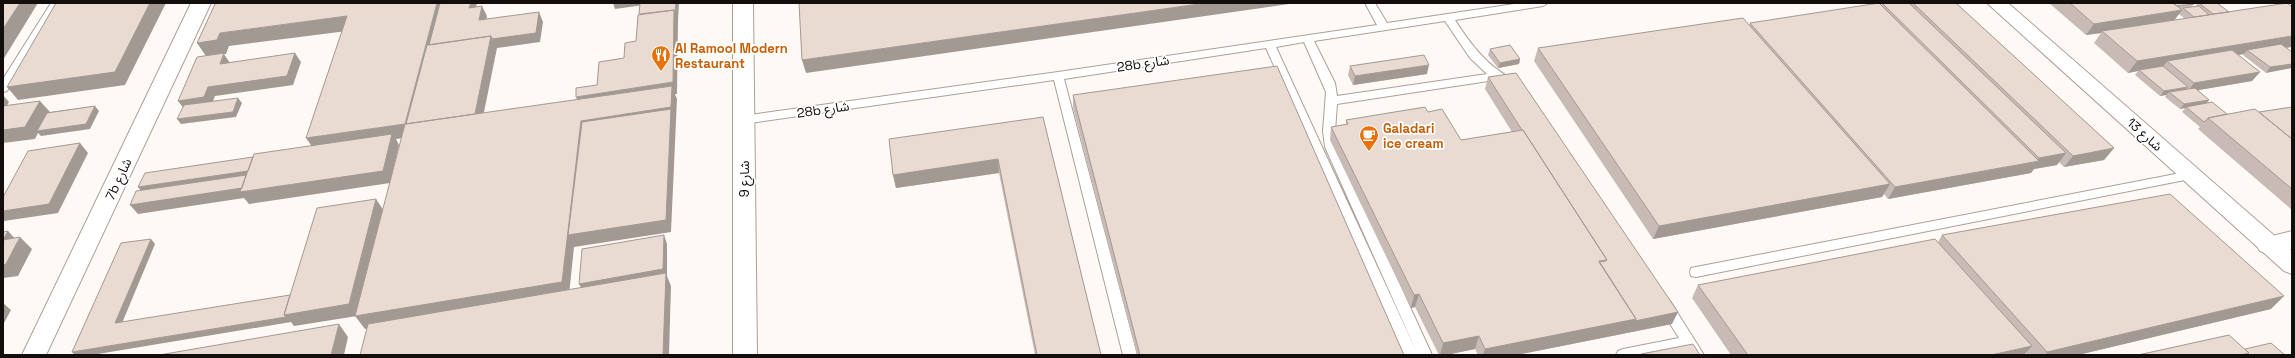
<svg xmlns="http://www.w3.org/2000/svg" width="2295" height="358" font-family="'Space Grotesk','Noto Sans Arabic',sans-serif">
	<style>
		.lines { fill: none; stroke-linecap: round; stroke-linejoin: round }
		.lane-casing { stroke: #ad9f98; stroke-width: 2 }
		.street-casing { stroke: #ad9f98; stroke-width: 2 }
		.secondary-casing { stroke: #ad9f98; stroke-width: 2 }
		.lane { fill: #fff; fill-rule: evenodd }
		.street { fill: #fff; fill-rule: evenodd }
		.secondary { fill: #fff; fill-rule: evenodd }
		.wall { fill: #c8bbb5; fill-rule: evenodd }
		.shaded-wall { fill: #a39993 }
		.building { fill: #e9dad2; stroke: #a39993 }
		.labels { text-anchor: middle; stroke-width: 3.5; stroke-linejoin: round; paint-order: stroke }
		.food-label { font-size: 13px; font-weight: bold; fill: #c56008; stroke: #fff; text-anchor: start }
		.street-label { font-size: 13px; fill: #130e0c; stroke: #fff }
	</style>
	<rect width="100%" height="100%" fill="#fff9f5"/>
	<g class="lines">
		<g class="lane-casing">
			<path id="lane" d="M51 3H61L7 91 3 92V79Z
				M1365 3H1375L1387 23 1521 3H1548L1543 6 1455 20C1471 45 1487 66 1514 80L1516 83 1514 86H1506L1495 80 1337 104 1335 131 1337 147 1432 355H1418L1325 147 1323 131 1326 92 1304 42 1276 47 1418 355H1404L1266 48 1064 79 1137 355H1123L1054 80 743 124 737 120 743 116 1058 72 1377 25ZM1445 21 1470 58 1487 74 1337 96 1335 83 1314 41Z
				M2191 171 2197 175 2195 178 1696 277 1691 276 1690 272 1691 268 1696 267Z
				M1665 300 1670 301 1704 355H1690L1685 347 1649 355H1616L1618 351 1623 349 1679 338 1658 305 1660 301Z"/>
		</g>
		<g class="street-casing">
			<path id="street" d="M191 3H211L46 355H22Z
				M2292 231V249L2268 254 2260 251 2256 245 2260 239Z"/>
		</g>
		<g class="secondary-casing">
			<path id="secondary" d="M733 3H753L757 355H733Z
				M1987 3H2008L2292 251V274L2284 271Z"/>
		</g>
		<use href="#lane" class="lane"/>
		<use href="#street" class="street"/>
		<use href="#secondary" class="secondary"/>
	</g>
	<path class="wall" d="M1882 3H1956L2114 148 2104 160 2064 167 2059 162 2057 165 2034 169 2031 173 1888 199 1884 194 1882 197 1653 239 1534 61 1538 48 1749 25 1750 23 1881 5Z
		M2049 3H2192L2194 4 2191 7H2195L2198 3H2217L2229 12 2292 7V48L2291 47 2286 48 2292 52 2266 73 2243 55 2244 54 2238 55 2260 72 2252 81 2198 90 2209 100 2206 104 2227 114 2259 112 2292 107V210L2198 129 2200 127 2182 112 2185 108 2180 109 2165 97 2166 95 2160 96 2135 75 2138 71 2128 73 2094 43 2101 33 2086 35ZM2179 14 2185 19 2174 20Z
		M1490 49 1520 59 1519 64 1498 68 1488 55Z
		M1350 66 1427 74 1353 85 1348 75Z
		M1488 77 1672 324 1516 355H1478L1475 349 1446 355H1439L1415 307 1411 308 1330 140 1331 127 1346 125V120L1428 112 1461 140 1512 132 1485 89Z
		M1073 95 1404 355H1137L1073 108Z
		M1043 117 1101 355H1035L999 173 896 188 893 175Z
		M1942 235 2271 309 2078 355H2028L2026 353 2024 355H1731L1692 298 1698 285 1938 242Z"/>
	<path class="shaded-wall" d="M20 3H38L3 60V29Z
		M150 3H166L125 85 18 100 7 87Z
		M437 3H446L491 36 539 12 543 22 540 42 497 48 481 127 405 124Z
		M471 3H477L474 17 469 8Z
		M613 3H643L644 5 615 9Z
		M676 3H679L678 21 677 94H675L677 99 671 232 574 247 569 295 365 329 355 316 581 108 576 97 673 82 642 26Z
		M1206 3H1296L806 73 802 60Z
		M482 6 487 16 484 30 479 20Z
		M2182 10 2173 22 2102 31 2101 33 2086 35 2094 24Z
		M347 16 355 30 229 46 226 54H224L230 63 226 73 206 56 197 43 220 33Z
		M2292 36V46L2291 47 2252 53 2247 50 2244 54 2173 65 2167 61 2163 67 2139 70 2138 71 2128 73 2137 61Z
		M295 53 301 62 293 85 215 96 211 106 185 110 178 101 208 87Z
		M1520 59 1519 64 1498 68 1500 63Z
		M2292 64V68L2266 73 2270 67Z
		M1429 65 1427 74 1353 85 1355 76Z
		M2260 72 2252 81 2187 92 2194 83Z
		M2188 87 2184 92H2169L2166 95 2160 96 2164 91Z
		M3 95 9 102 4 111H3Z
		M238 98 242 103 236 117 181 124 177 119Z
		M2209 100 2205 105 2186 107 2185 108 2180 109 2184 104Z
		M40 101 50 112 95 106 99 111 90 129 41 136 38 133 35 139 3 143V130Z
		M405 124 413 137 396 139 399 145 390 183 249 204 244 198 138 214 130 205 146 197 138 187 315 151 306 138Z
		M80 143 88 153 58 213 4 221 3 220V211Z
		M2114 148 2104 160 2064 167 2073 156Z
		M2066 153 2057 165 2034 169 2031 173 1888 199 1895 187 2036 162 2039 158Z
		M998 159 999 173 896 188 893 175Z
		M1890 184 1882 197 1653 239 1659 226Z
		M376 199 384 211 357 316 294 326 291 322 92 355H75L72 352 284 315Z
		M8 231 18 242 20 237 32 249 18 276 3 278V240Z
		M664 235 667 244V276L671 286 669 355H663L584 293 579 284Z
		M151 239 155 244 120 328 115 323Z
		M1419 294 1415 307 1411 308 1414 295Z
		M2284 296 2271 309 2078 355H2045L2047 352Z
		M3 303 11 310 3 325Z
		M1678 312 1672 324 1516 355H1483L1485 349 1636 319Z
		M339 324 348 337 344 355H331Z
		M1479 336 1475 349 1446 355H1440L1443 343Z
		M2032 346 2024 355H1991Z"/>
	<path class="building" d="M3 3H20L3 29Z
		M56 3H150L115 72 7 87Z
		M221 3H437L405 124 672 86 671 107 581 121 562 282 355 316 405 124 306 138 347 16 220 33 217 40 197 43 215 4Z
		M440 3H471L469 8 482 6 479 20 539 12 536 33 492 39 491 36 429 45Z
		M640 3H676L675 12 674 10 639 14Z
		M799 3H1206L802 60Z
		M1879 3 2039 161 1895 187 1750 23Z
		M1882 3H1909L2066 153 2039 158Z
		M1913 3H1956L2114 148 2073 156Z
		M2070 3H2173L2182 10 2094 24Z
		M2173 3H2192L2194 4 2177 6Z
		M2199 3H2217L2229 12 2213 14Z
		M2287 3 2292 7V36L2137 61 2102 31Z
		M2199 6 2209 15 2194 17 2183 8Z
		M674 10 673 82 576 97V88L597 85 599 62 624 58 625 43 636 41 638 15Z
		M1743 18 1890 184 1659 226 1538 48Z
		M491 36 475 114 406 124 427 45Z
		M2281 44 2292 52V64L2270 67 2247 50Z
		M1510 45 1520 59 1500 63 1490 49Z
		M2232 50 2260 72 2194 83 2167 61Z
		M224 53 220 64 295 53 287 76 208 87 204 97 178 101 197 57Z
		M1424 55 1429 65 1355 76 1350 66Z
		M1277 66 1404 355H1140L1073 95Z
		M2163 66 2188 87 2164 91 2139 70Z
		M1516 73 1678 312 1635 321 1636 319 1599 262 1606 261 1607 260 1523 130H1522L1488 77Z
		M2195 88 2209 100 2184 104 2169 92Z
		M238 98 233 112 177 119 184 105Z
		M40 101 25 127 3 130V106Z
		M2212 102 2227 114 2208 118 2204 122 2186 107Z
		M95 106 86 124 37 131 47 113Z
		M1425 107 1428 112 1442 109 1461 140 1523 130 1607 260 1599 261 1636 319 1485 349 1479 336 1443 343 1419 294 1414 295 1331 127 1348 124 1346 120Z
		M2292 107V139L2259 112Z
		M671 109 666 220 568 235 582 122Z
		M2255 109 2292 139V189L2208 118Z
		M1043 117 1101 355H1037L998 159 893 175 889 139Z
		M392 134 383 171 240 192 254 154Z
		M80 143 49 204 3 211V197L28 151Z
		M253 157 248 171 138 187 145 173Z
		M246 175 242 188 130 205 136 191Z
		M2170 194 2284 296 2047 352 1942 235Z
		M376 199 349 304 284 315 317 208Z
		M8 231 3 240 20 237 6 264 3 265V232Z
		M664 235 663 269 579 284 582 249Z
		M151 239 115 323 290 295 284 315 286 317 72 352 121 243Z
		M1935 239 2032 346 1991 355H1748L1698 285Z
		M666 273 663 355H360L368 324Z
		M339 324 331 355H159Z
		M2229 335 2249 353 2240 355H2138Z
		M2271 343 2285 355H2247L2249 353 2245 349Z
		M1693 344 1700 355H1642L1641 354Z"/>
	<defs>
		<g id="restaurant-pin" transform="scale(1)"><path d="M0 17L-7.5 6A9.5 9.5 0 1 1 7.5 6Z" fill="#e8710a" stroke="#fff"/><path d="M-5-6h1v4h1v-4h1v4h1v-4h1v5L-1.5 .5V6h-2V.5L-5-1ZM5-6V6H3V1.5H1.5Q1.5-4 5-6Z" fill="#fff"/></g>
		<g id="cafe-pin" transform="scale(1)"><path d="M0 17L-7.5 6A9.5 9.5 0 1 1 7.5 6Z" fill="#e8710a" stroke="#fff"/><path d="M-5.5-4.5H6V0H3Q3 3.5 0 3.5H-2.5Q-5.5 3.5-5.5 0ZM3-3.2v2h1.7v-2ZM-6 4.5H4V6H-6Z" fill="#fff"/></g>
	</defs>
	<g fill-rule="evenodd">
		<use href="#restaurant-pin" x="661" y="55"/>
		<use href="#cafe-pin" x="1369" y="135"/>
	</g>
	<g class="labels">
		<g class="food-label">
			<text x="675" y="53">Al Ramool Modern<tspan x="675" dy="15">Restaurant</tspan></text>
			<text x="1383" y="133">Galadari<tspan x="1383" dy="15">ice cream</tspan></text>
		</g>
		<g class="street-label">
			<text transform="translate(1143 63) rotate(-8)" y="5">28b شارع</text>
			<text transform="translate(823 109) rotate(-8)" y="5">28b شارع</text>
			<text transform="translate(2145 134) rotate(42)" y="5">شارع 13</text>
			<text transform="translate(118 179) rotate(-65)" y="5">7b شارع</text>
			<text transform="translate(744 179) rotate(-90)" y="5">شارع 9</text>
		</g>
	</g>
	<rect width="2295" height="358" fill="none" stroke="#130e0c" stroke-width="8"/>
</svg>
